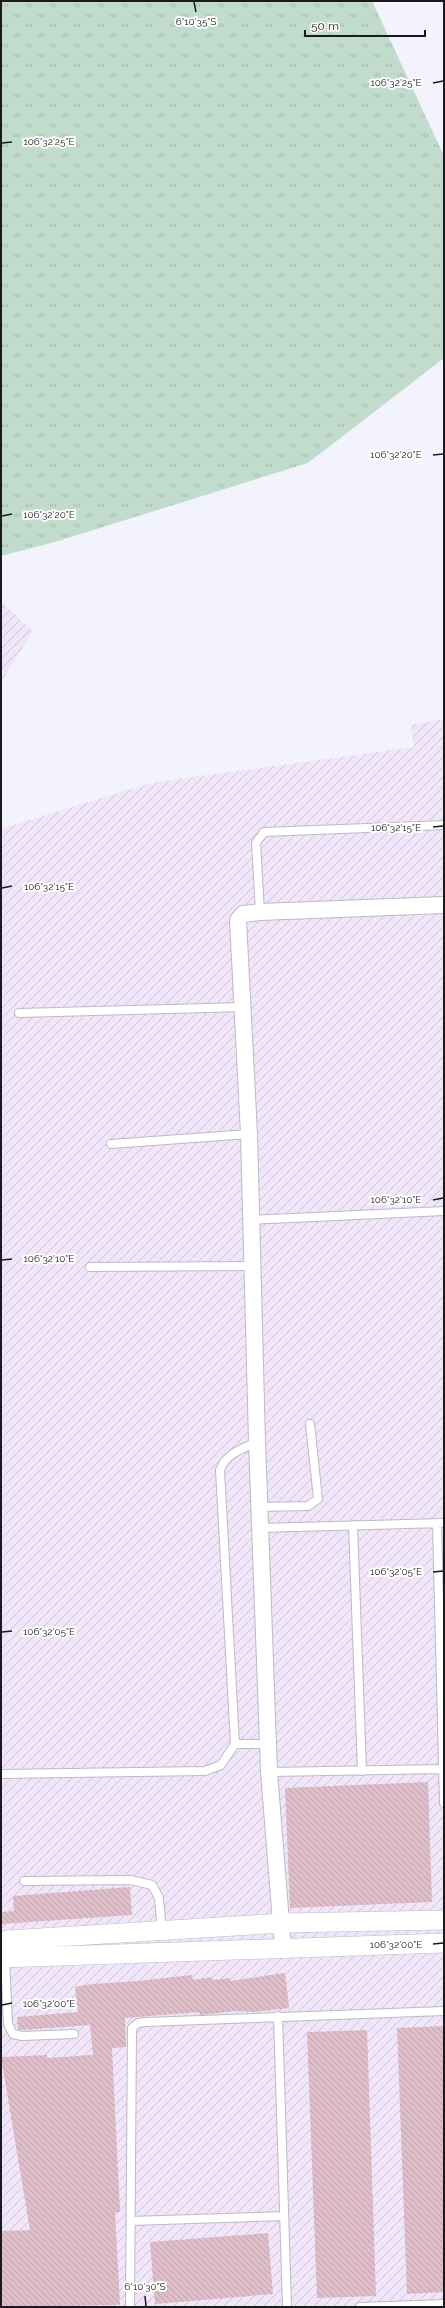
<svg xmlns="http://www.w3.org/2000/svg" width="445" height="2308" font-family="Raleway,sans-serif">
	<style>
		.industrial { fill: url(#industrial-furrows) }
		.grass { fill: url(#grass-tufts) }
		.building { fill: url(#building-back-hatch) }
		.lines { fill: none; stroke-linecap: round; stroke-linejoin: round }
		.service-casing { stroke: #bbbbc6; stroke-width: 10 }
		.minor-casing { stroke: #bbbbc6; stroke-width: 18 }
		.tertiary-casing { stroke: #bbbbc6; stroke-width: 20 }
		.service { stroke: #fff; stroke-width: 8 }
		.minor { stroke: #fff; stroke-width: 16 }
		.tertiary { stroke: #fff; stroke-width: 19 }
		.ticks { fill: none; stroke: #1a1a1e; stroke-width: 1.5 }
		.ticks-label { font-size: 10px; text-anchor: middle; fill: #1a1a1e; stroke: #fff; stroke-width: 4; stroke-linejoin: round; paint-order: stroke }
	</style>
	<defs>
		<pattern id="industrial-furrows" width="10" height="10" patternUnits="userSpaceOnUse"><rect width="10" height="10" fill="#f1e5f9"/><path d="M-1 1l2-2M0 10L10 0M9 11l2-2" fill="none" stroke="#cec4d5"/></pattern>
		<pattern id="grass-tufts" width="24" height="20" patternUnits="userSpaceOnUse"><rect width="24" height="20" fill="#c1dbcc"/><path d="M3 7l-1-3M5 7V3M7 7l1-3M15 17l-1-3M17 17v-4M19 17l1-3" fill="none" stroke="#a5bbaf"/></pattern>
		<pattern id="building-back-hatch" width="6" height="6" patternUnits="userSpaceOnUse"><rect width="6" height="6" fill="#dfbec9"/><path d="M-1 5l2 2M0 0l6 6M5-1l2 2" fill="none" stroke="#bfa3ac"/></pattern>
	</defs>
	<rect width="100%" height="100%" fill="#f3f3fe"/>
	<path class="industrial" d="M1 602 33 631 1 682Z
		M444 719V2307H1V829L150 783 414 747 411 725Z"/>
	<path class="grass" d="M1 1H372L444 156V358L308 463 55 542 1 556Z"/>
	<path class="building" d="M428 1782 432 1902 290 1908 285 1788Z
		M130 1887 132 1915 1 1924V1912L14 1911 13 1896Z
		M285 1973 289 2008 254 2012 235 2011 200 2015 199 2012 125 2018 126 2047 112 2048 120 2212H115L120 2305 1 2307V2231L30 2230 1 2057 47 2055V2058L93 2055 90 2025 22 2030 18 2029 17 2017 78 2012 75 1987 92 1984 139 1981 192 1975 193 1980 212 1977 213 1980 230 1978V1981Z
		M444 2026V2292L407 2294 397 2028Z
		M367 2030 376 2296 317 2298 307 2032Z
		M268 2233 273 2294 155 2304 150 2242Z"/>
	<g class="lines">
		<g class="service-casing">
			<path id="service" d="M260 912 256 843 264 832 444 825
				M19 1013 244 1007
				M111 1144 249 1134
				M251 1220 444 1211
				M90 1267 251 1266
				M259 1507 308 1506 318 1499 310 1424
				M437 1523 444 1803
				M353 1525 362 1771
				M259 1528 444 1523
				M235 1744H268
				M269 1772 443 1769
				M1 1774 205 1771 221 1765 235 1744 220 1470C226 1454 241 1449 257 1442
				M24 1881 131 1880 152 1885 159 1898 162 1931
				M5 1958 8 2024 13 2034 22 2036 74 2034
				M278 2016 287 2307
				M131 2221 284 2216
				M130 2307 132 2028 138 2023 146 2022 444 2011
				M360 2307 444 2304"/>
		</g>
		<g class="minor-casing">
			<path id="minor" d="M283 1947 269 1772 257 1442 249 1134 238 920 243 914 260 912 444 905"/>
		</g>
		<g class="tertiary-casing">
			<path id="tertiary" d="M1 1943 7 1940 283 1923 444 1920
				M1 1958 444 1943"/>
		</g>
		<use href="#service" class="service"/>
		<use href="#minor" class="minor"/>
		<use href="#tertiary" class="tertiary"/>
	</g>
	<path class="ticks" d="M194 2 196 12M433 83 443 81M2 143 12 142M433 455 443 454M2 516 12 514M433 827 443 826M2 888 12 886M433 1200 443 1198M2 1260 12 1259M433 1572 443 1571M2 1632 12 1631M433 1944 443 1943M2 2005 12 2003M145 2296 146 2306"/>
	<g class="ticks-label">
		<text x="196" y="25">6°10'35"S</text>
		<text x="396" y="86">106°32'25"E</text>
		<text x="49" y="145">106°32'25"E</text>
		<text x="396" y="458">106°32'20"E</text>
		<text x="49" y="518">106°32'20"E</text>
		<text x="396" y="831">106°32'15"E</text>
		<text x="49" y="890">106°32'15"E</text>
		<text x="396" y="1203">106°32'10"E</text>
		<text x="49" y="1262">106°32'10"E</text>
		<text x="396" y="1575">106°32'05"E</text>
		<text x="49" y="1635">106°32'05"E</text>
		<text x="396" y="1948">106°32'00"E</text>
		<text x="49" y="2007">106°32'00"E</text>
		<text x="145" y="2290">6°10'30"S</text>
	</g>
	<rect width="445" height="2308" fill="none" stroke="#1a1a1e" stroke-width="4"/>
	<path d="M305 30v6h120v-6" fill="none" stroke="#1a1a1e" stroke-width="2"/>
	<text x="311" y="30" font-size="12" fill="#1a1a1e" stroke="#ffffff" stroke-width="3" paint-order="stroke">50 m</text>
</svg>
